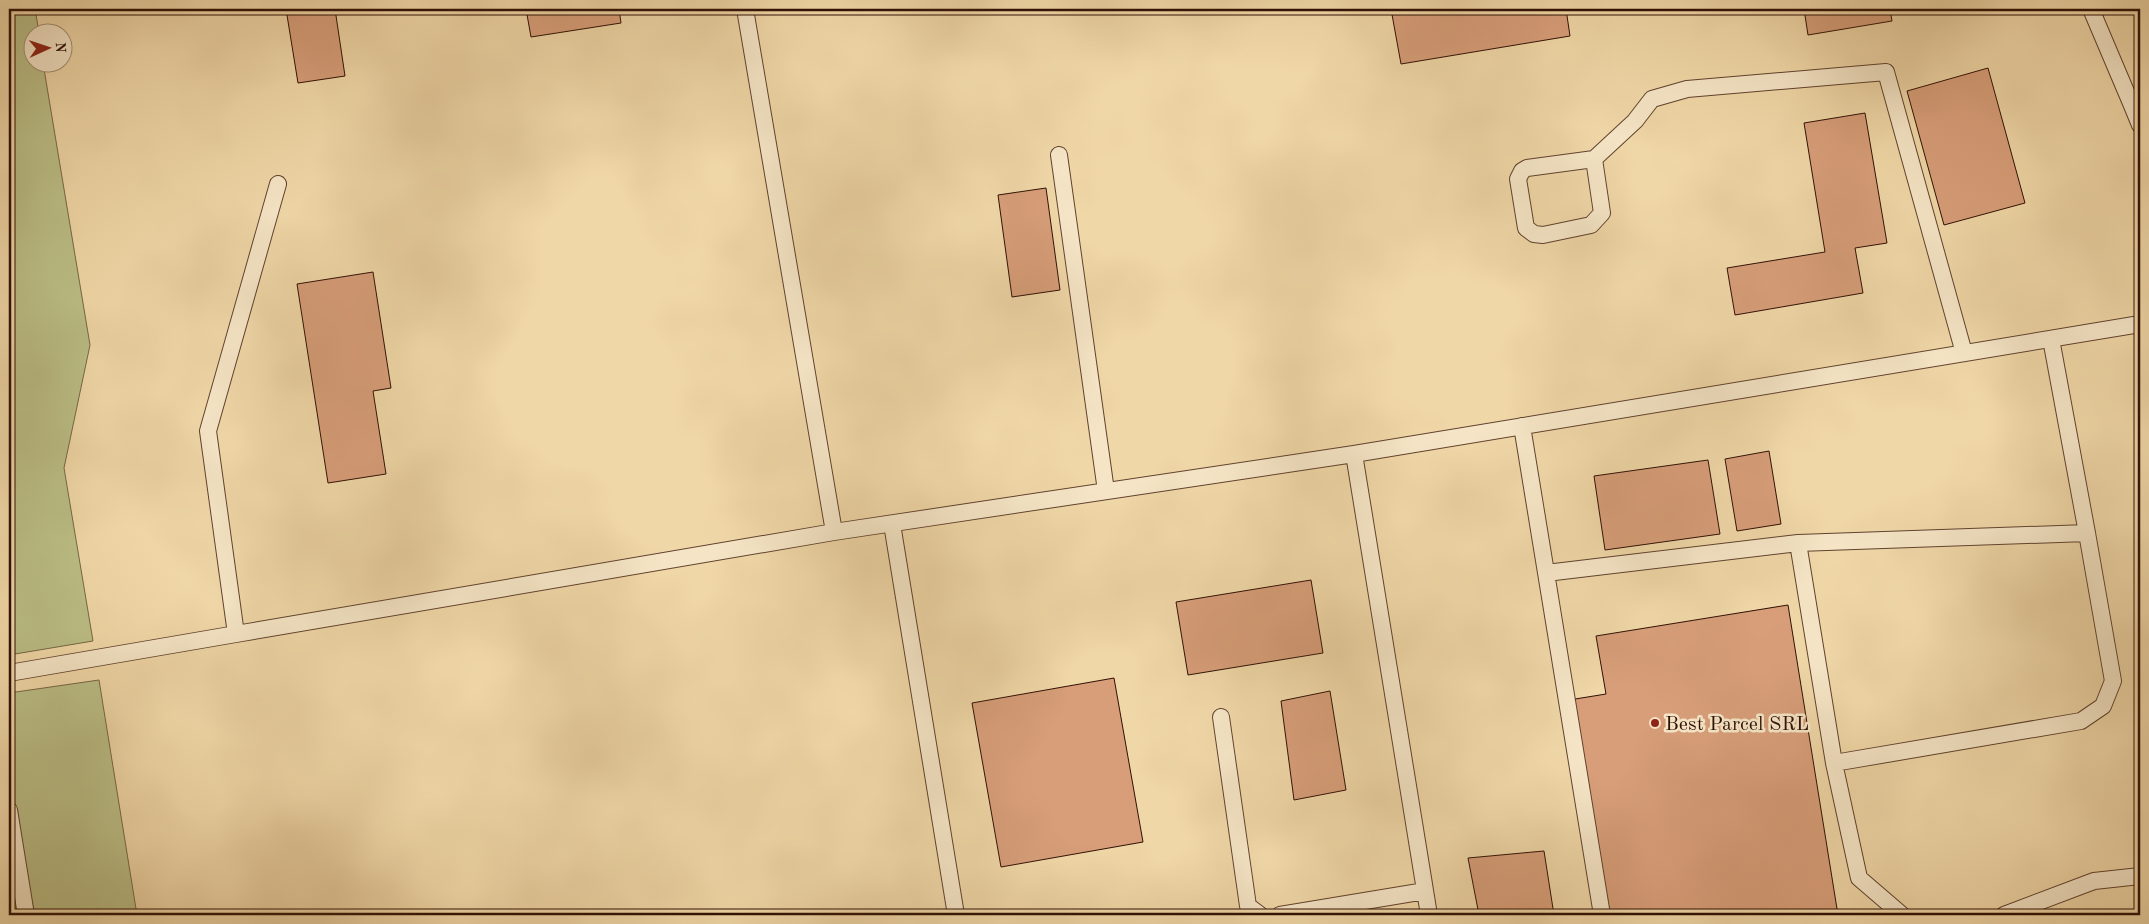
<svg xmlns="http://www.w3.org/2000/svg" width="2149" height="924" font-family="'Old Standard TT',serif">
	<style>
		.green { fill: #bbbe86; stroke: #766746 }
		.building { fill: #d79e79; stroke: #301005 }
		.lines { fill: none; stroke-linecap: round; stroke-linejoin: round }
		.lane-casing { stroke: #60422e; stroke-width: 18 }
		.lane { stroke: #f5e5c6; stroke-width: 16 }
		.poi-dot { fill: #8f2418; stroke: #f5e5c6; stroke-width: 2 }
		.labels { text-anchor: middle; stroke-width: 5; stroke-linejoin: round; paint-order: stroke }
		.poi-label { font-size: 20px; fill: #301005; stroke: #f5e5c6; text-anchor: start }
	</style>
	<rect width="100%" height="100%" fill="#f0d7a7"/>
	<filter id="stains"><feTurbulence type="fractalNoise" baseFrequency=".004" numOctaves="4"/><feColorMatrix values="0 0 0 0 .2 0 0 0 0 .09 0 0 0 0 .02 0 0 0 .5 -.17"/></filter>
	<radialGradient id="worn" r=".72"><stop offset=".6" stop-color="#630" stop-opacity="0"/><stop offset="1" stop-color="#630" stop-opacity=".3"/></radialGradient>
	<path class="green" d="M9 9H35L39 32H32V62L43 63 90 345 64 468 93 641 9 655Z
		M99 680 137 915H9V693Z"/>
	<path class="building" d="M286 9H335L345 76 298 83Z
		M526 9H619L621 23 531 37Z
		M1391 9H1566L1570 36 1401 64Z
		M1804 9H1890L1892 21 1808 35Z
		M1988 68 2025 203 1944 225 1907 91Z
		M1865 113 1887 243 1855 248 1863 293 1735 315 1727 268 1825 252 1804 123Z
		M1046 188 1060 290 1012 297 998 195Z
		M373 272 391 388 373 391 386 474 328 483 297 284Z
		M1769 451 1781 524 1737 531 1725 459Z
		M1708 460 1720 534 1605 550 1594 476Z
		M1311 580 1323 653 1188 675 1176 602Z
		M1788 605 1838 915H1604L1569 700 1606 694 1596 636Z
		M1114 678 1143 842 1001 867 972 703Z
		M1330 691 1346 790 1294 800 1281 701Z
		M1544 851 1554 915H1479L1468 858Z"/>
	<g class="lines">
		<g class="lane-casing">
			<path id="lane" d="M745 9 834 532
				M2091 9 2133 108
				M2140 106 2133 108 2140 125
				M1059 155 1106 491
				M1594 159 1635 121 1652 99 1687 89 1886 72 1964 353
				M1594 159 1602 213 1591 225 1543 235 1534 234 1526 228 1518 179 1522 171 1527 168Z
				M278 184 208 431 236 634 834 532 1354 454 2140 324
				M2051 339 2087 533
				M1522 426 1602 915
				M1354 454 1429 915
				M892 524 956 915
				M1798 543 1834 763
				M1546 573 1798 543 2087 533 2113 681 2103 706 2081 721 1834 763 1859 878 1902 915
				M9 673 236 634
				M1221 717 1248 906 1260 915
				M9 810 26 915
				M1280 915 1425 891
				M2004 915 2094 881 2140 876"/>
		</g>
		<use href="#lane" class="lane"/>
	</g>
	<circle class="poi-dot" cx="1655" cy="723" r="5"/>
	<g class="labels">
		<g class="poi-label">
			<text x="1665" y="730">Best Parcel SRL</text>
		</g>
	</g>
	<rect width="2149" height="924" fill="none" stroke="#f0d7a7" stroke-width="30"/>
	<rect x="10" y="10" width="2129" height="904" fill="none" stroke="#301005" stroke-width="2.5"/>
	<rect x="15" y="15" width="2119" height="894" fill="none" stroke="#301005"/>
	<g transform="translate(48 48) rotate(87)"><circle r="24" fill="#f5e5c6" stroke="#a69079"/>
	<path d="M0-4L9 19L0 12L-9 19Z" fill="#8f2418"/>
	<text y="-8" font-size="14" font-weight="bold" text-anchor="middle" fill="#301005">N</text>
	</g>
	<rect width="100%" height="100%" filter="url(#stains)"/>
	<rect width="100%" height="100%" fill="url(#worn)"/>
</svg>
